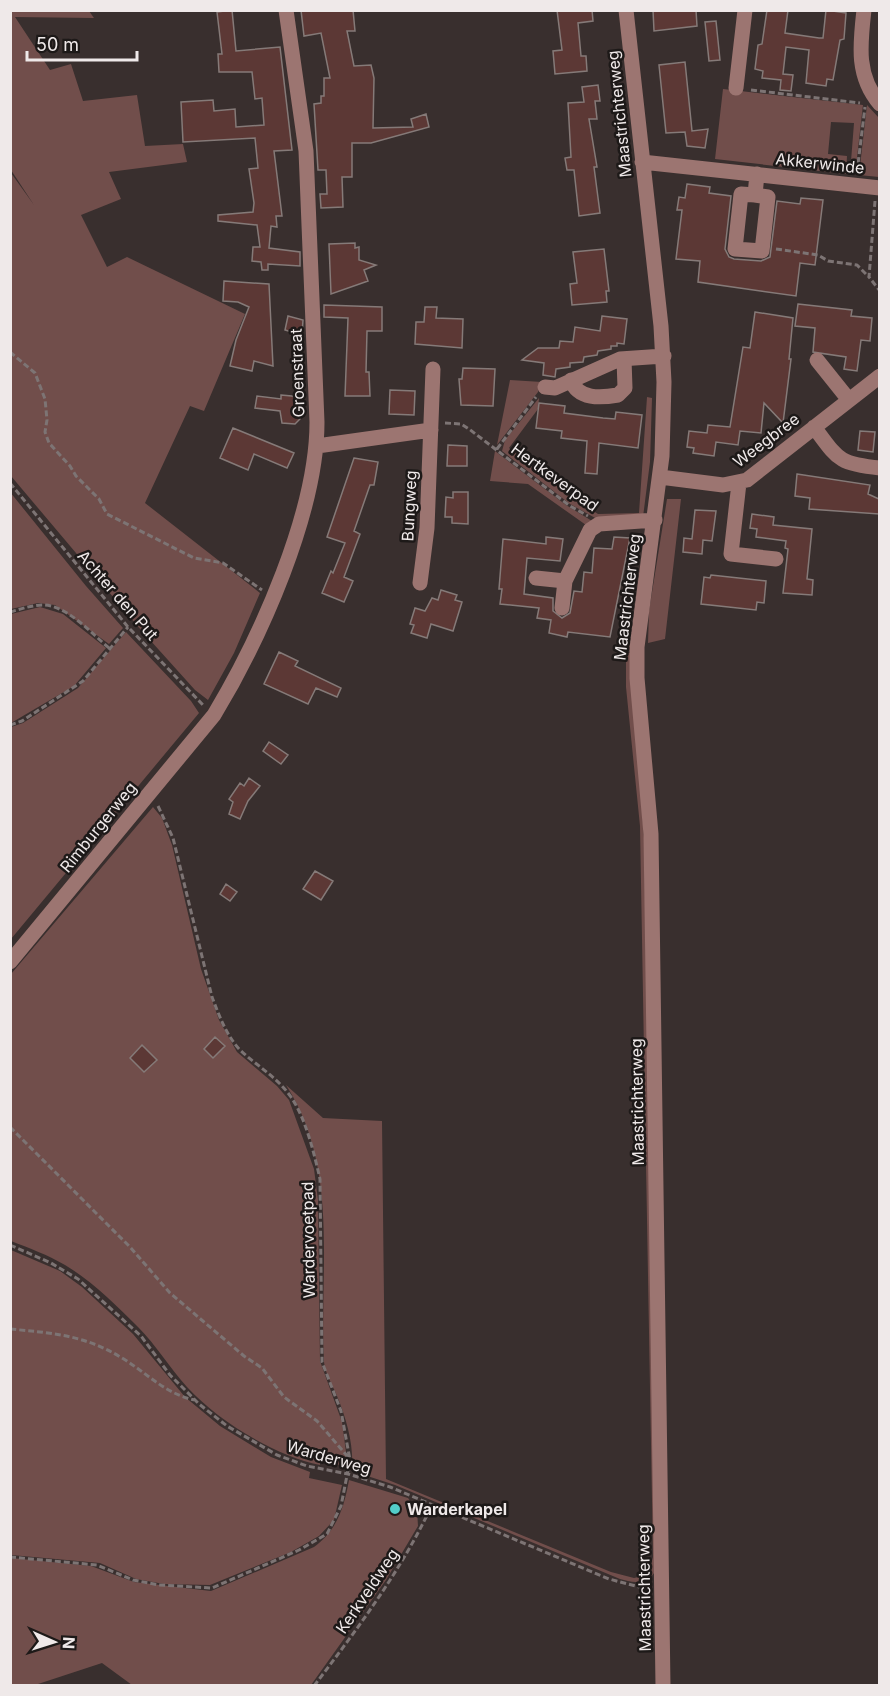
<svg xmlns="http://www.w3.org/2000/svg" width="890" height="1696" font-family="Inter,sans-serif">
	<style>
		.green { fill: #714e4b }
		.building { fill: #5c3835; stroke: #857a78; stroke-width: 1.5 }
		.lines { fill: none; stroke-linecap: round; stroke-linejoin: round }
		.path { stroke: #7d7474; stroke-width: 3; stroke-dasharray: 6 3; stroke-linecap: butt }
		.minor { stroke: #9c7571; stroke-width: 15 }
		.poi-dot { fill: #53cdc9; stroke: #1d1918; stroke-width: 2 }
		.labels { text-anchor: middle; stroke-width: 5; stroke-linejoin: round; paint-order: stroke }
		.street-label { font-size: 16px; fill: #efe9e9; stroke: #1d1918 }
		.poi-label { font-size: 16px; font-weight: bold; fill: #efe9e9; stroke: #1d1918; text-anchor: start }
	</style>
	<rect width="100%" height="100%" fill="#392f2e"/>
	<path class="green" d="M11 10 89 11 94 18 15 17 50 70 71 64 83 101 137 95 145 146 183 144 187 162 109 172 121 199 81 215 107 267 127 257 245 314 204 411 190 406 145 503 260 593 234 653 208 700 195 690 141 630 11 476V173L34 205 11 170Z
		M723 89 863 105 855 175 850 174 854 123 831 122 828 154 847 156 846 174 715 159Z
		M867 105 879 118V177L859 175Z
		M510 380 542 382 538 392 497 445Z
		M647 397 652 398 650 462 643 517 597 519 570 504 502 451 505 440 539 398 538 409 509 448 568 495 598 514 639 513Z
		M495 451 566 505 592 521 586 525 528 484 490 481Z
		M10 492 86 586 123 628 109 644 55 605 38 603 11 609Z
		M667 499H681L665 639 648 643 649 611Z
		M40 607 63 614 106 648 74 686 11 723V614Z
		M126 632 191 701 199 713 11 939V727L23 723 78 688Z
		M626 653H631L644 838 656 1570C648 1585 633 1583 620 1579L395 1485 352 1471C354 1446 347 1420 337 1396 333 1386 325 1373 324 1362 319 1268 340 1169 286 1085L323 1118 382 1121 386 1479 611 1572 634 1578 648 1575 653 1557 640 826 626 687Z
		M153 807 162 818 172 845 201 969 219 1020 237 1052 277 1086 289 1100 314 1169 318 1200 320 1361 342 1422 348 1467 320 1460V1465C275 1456 218 1421 187 1387 170 1368 156 1345 138 1327 116 1305 92 1281 65 1265 48 1255 29 1248 11 1241V974Z
		M11 1250 60 1271 82 1287 133 1334 185 1397 220 1426 271 1457 310 1472 309 1478 342 1485 334 1520 319 1536 291 1552 210 1585 164 1584 136 1579 100 1563 11 1555Z
		M349 1480 408 1498 417 1510 418 1526 386 1580 311 1685H132L102 1663 35 1685H11V1558L91 1566 134 1582 211 1591 314 1547C337 1530 344 1508 349 1480Z"/>
	<path class="building" d="M232 10 236 51 280 47 292 150 274 151 282 216H276L277 227 271 226 269 248 300 252V266L268 264V270H262L261 262 252 261 253 247H260L257 225 218 221V215L253 212 254 203 249 169 258 168 255 138 183 142 181 102 213 100 214 111 235 109 236 127 264 125 262 98 255 99 252 72H219L218 54H222L217 12Z
		M301 10H353L355 31H347L354 66 371 65 374 78 373 128 413 127 411 119 426 114 429 127 371 143H352V177H342L343 207 321 208 320 194H327L326 170H318L314 104 321 103V96H324V78H330L321 33 304 36Z
		M557 10H592L593 21 578 23 581 56H586L587 71 555 74 553 51 562 50Z
		M653 10H696L697 26 654 31Z
		M767 10H788L785 33 819 38H823L826 10 846 13 844 39 840 40 833 80 827 79 826 86 806 83 809 50 786 47 783 74 793 75 791 91 780 90 781 80 762 78 763 71 755 69 758 45 762 44Z
		M716 21 720 60 709 61 705 22Z
		M685 62 692 131 708 129 705 148 687 146 685 132 666 133 659 65Z
		M598 85 600 101H595L597 119H589L597 167H594L600 213 579 216 574 170H567L565 158 571 157 568 103 584 102 582 87Z
		M687 184 710 187 709 193 731 196 725 249 729 257 734 259 761 261 770 257 777 201 800 204 801 198 823 200 815 265 800 263 796 296 698 282 700 261 676 259 682 210H677L679 197 685 198Z
		M355 243V248L359 247V260L376 265 364 270 368 281 331 294 329 244Z
		M604 249 609 291H606L607 302 572 305 570 284 577 283 573 252Z
		M224 281 269 284 273 366 254 361 252 371 230 366 236 340 249 307 238 302 223 301Z
		M798 304 852 310 851 316 872 318 870 341 861 340 857 371 844 369 846 357 813 352 815 328 795 326Z
		M324 305 382 307V331H367L366 372H369L370 396H345L348 318 324 317Z
		M425 307H437L436 318 463 319 462 348 415 344 416 322H424Z
		M755 312 793 318 789 359H791L783 423 764 403 761 433 740 431 738 445 716 442 714 456 693 453 694 448 687 447 689 431 707 433 708 425 730 427 743 347 750 348Z
		M288 316 303 320 302 335 285 330Z
		M602 316 627 319 624 344 617 343V346H611V349L598 351 597 355 584 357 583 362 570 363V367L556 369 555 377 543 375 544 363 522 360 538 348H559L560 341 573 342 575 327 600 331Z
		M463 368 495 369 493 406 461 405 459 379H462Z
		M390 390 415 391 414 415 389 414Z
		M281 395 302 397 300 419 295 424 282 423 280 411 255 408 257 396 281 399Z
		M539 403 565 406 564 413 603 418 615 419 616 412 642 415 638 448 599 443 597 474 585 473 587 441 561 438 562 431 536 428Z
		M233 428 294 453 287 468 254 454 248 470 220 458Z
		M860 431 875 432 873 452 858 450Z
		M448 445 467 446V466H447Z
		M354 458 378 462 374 485H370L354 531 360 534 344 577 353 581 344 602 322 593 331 571 333 573 345 543 327 537Z
		M797 474 870 485 868 494 879 499V514L809 509 810 498 795 496Z
		M453 492H468V524L452 523V517H445L446 497 453 498Z
		M695 510 716 511 712 541 703 540 702 554 683 552 684 538 692 539Z
		M752 514 774 517 773 525 812 529 807 579 813 580 812 595 783 593 788 549 785 548 786 541 756 537 757 529 750 528Z
		M546 537 563 539 560 561 527 558 524 594 553 598V611L562 618 570 613 574 591 582 592 584 572 592 573 594 548 612 549 614 537 630 538 610 637 568 632 567 637 549 633 551 620 537 618 539 608 500 604 502 589H499L503 539 546 544Z
		M711 575 766 581 764 603 757 602 756 610 701 604 704 577 710 578Z
		M441 590 457 595 455 600 462 602 453 631 431 624 427 638 411 633 414 625 410 624 415 608 425 611 432 598 438 600Z
		M279 652 298 661 295 666 341 688 337 697 316 688 308 704 264 684Z
		M269 742 288 755 281 764 263 751Z
		M249 778 260 786 248 801 240 819 229 814 233 802 229 799 240 783 244 786Z
		M315 871 333 881 321 900 303 889Z
		M226 884 237 892 230 901 220 894Z
		M215 1037 225 1046 213 1058 204 1049Z
		M142 1045 157 1060 144 1072 130 1058Z"/>
	<g class="lines">
		<path class="path" d="M751 90 860 103
			M857 172 865 107
			M875 201 869 277 880 291
			M776 249 818 255 828 261 857 265 869 277
			M10 352 35 373 45 399 47 420 45 432 49 443 70 466 76 476 99 499 107 514 194 558 223 563 262 590
			M445 423 461 424 469 429 570 506 588 516
			M497 449 536 397
			M10 483 128 627 204 706
			M10 612C21 609 32 605 43 605 67 605 92 634 109 648
			M10 725 22 721 83 681 128 627
			M10 1127 130 1247 170 1293 244 1356 262 1368 284 1397 317 1421 349 1458
			M10 1245 51 1263 78 1279 141 1336 170 1375 199 1404 227 1426 277 1455 307 1466 348 1474 390 1487 609 1579 647 1589
			M10 1329C52 1333 85 1335 122 1358 147 1373 164 1393 194 1400
			M10 1557 97 1565 133 1580 159 1585 212 1588 299 1550 327 1534 341 1506 350 1460 341 1411 322 1362 320 1179C314 1153 306 1119 291 1097 277 1077 257 1066 240 1050 226 1035 219 1015 212 997L173 838 158 806
			M314 1686C358 1628 401 1571 432 1505"/>
		<path class="minor" d="M626 10 661 326 664 382 662 456 637 647V678L651 834 663 1686
			M864 10C860 45 856 76 880 104
			M736 88 745 10
			M642 162 880 188
			M755 195 741 194 735 249 762 251 768 197 755 195 757 174
			M817 360 849 400
			M571 380C578 400 601 398 618 395L625 388 624 359
			M545 387 555 388 620 359 664 356
			M814 427C838 459 838 464 880 468
			M317 446 431 430
			M660 477 723 485 747 480 880 376
			M739 483 731 554 776 559
			M536 578 565 581
			M420 583 427 528 433 369
			M562 608 565 581 590 530 599 524 655 520
			M10 962 214 715C261 637 317 512 317 422L306 151 286 10"/>
	</g>
	<circle class="poi-dot" cx="395" cy="1509" r="6"/>
	<g class="labels">
		<g class="street-label">
			<text transform="translate(619 114) rotate(-96)" y="6">Maastrichterweg</text>
			<text transform="translate(820 163) rotate(6)" y="6">Akkerwinde</text>
			<text transform="translate(297 373) rotate(-92)" y="6">Groenstraat</text>
			<text transform="translate(766 440) rotate(-37)" y="6">Weegbree</text>
			<text transform="translate(555 477) rotate(36)" y="6">Hertkeverpad</text>
			<text transform="translate(409 506) rotate(-87)" y="6">Bungweg</text>
			<text transform="translate(118 595) rotate(49)" y="6">Achter den Put</text>
			<text transform="translate(627 597) rotate(-83)" y="6">Maastrichterweg</text>
			<text transform="translate(98 827) rotate(-51)" y="6">Rimburgerweg</text>
			<text transform="translate(637 1102) rotate(-91)" y="6">Maastrichterweg</text>
			<text transform="translate(308 1240) rotate(-91)" y="6">Wardervoetpad</text>
			<text transform="translate(329 1457) rotate(16)" y="6">Warderweg</text>
			<text transform="translate(644 1588) rotate(-91)" y="6">Maastrichterweg</text>
			<text transform="translate(367 1591) rotate(-56)" y="6">Kerkveldweg</text>
		</g>
		<g class="poi-label">
			<text x="407" y="1515">Warderkapel</text>
		</g>
	</g>
	<rect width="890" height="1696" fill="none" stroke="#efe9e9" stroke-width="24"/>
	<g transform="translate(54 1642) rotate(93)" stroke="#1d1918" stroke-width="4.5" paint-order="stroke">
	<path d="M0-4.5L10 22L0 15L-10 22Z" fill="#efe9e9"/>
	<text y="-9" font-size="16" font-weight="bold" text-anchor="middle" fill="#efe9e9">N</text>
	</g>
	<path d="M27 51v9h110v-9" fill="none" stroke="#efe9e9" stroke-width="3"/>
	<text x="36" y="51" font-size="18" fill="#efe9e9" stroke="#1d1918" stroke-width="4.5" paint-order="stroke">50 m</text>
</svg>
